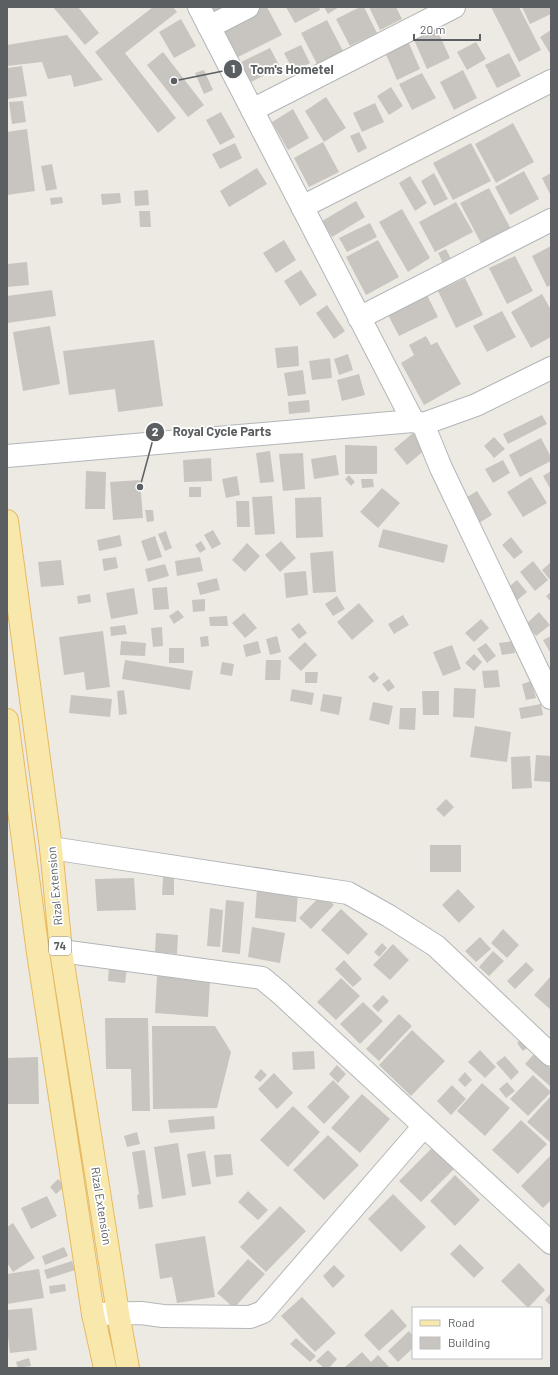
<svg xmlns="http://www.w3.org/2000/svg" width="558" height="1375" font-family="Barlow,sans-serif">
	<style>
		.building { fill: #c8c5c0 }
		.lines { fill: none; stroke-linecap: round; stroke-linejoin: round }
		.street-casing { stroke: #b3b6b9; stroke-width: 24 }
		.secondary-casing { stroke: #b2b6b9; stroke-width: 24 }
		.primary-casing { stroke: #e7b962; stroke-width: 24 }
		.street { stroke: #fff; stroke-width: 22 }
		.secondary { stroke: #fff; stroke-width: 22 }
		.primary { stroke: #f9e8ab; stroke-width: 22 }
		.labels { text-anchor: middle; stroke-width: 3.5; stroke-linejoin: round; paint-order: stroke }
		.shield { fill: #fff; stroke: #8c8f91; stroke-width: 1 }
		.shield-label { font-size: 11px; font-weight: bold; fill: #5b5f62 }
		.street-label { font-size: 12px; fill: #5b5f62; stroke: #fff }
		.leader { fill: none; stroke: #5b5f62; stroke-width: 1.5 }
		.callout-dot { fill: #5b5f62; stroke: #fff; stroke-width: 1.5 }
		.mark-label { font-size: 12px; text-anchor: middle; font-weight: bold; fill: #fff }
		.callout-label { font-size: 13px; text-anchor: middle; font-weight: bold; fill: #5b5f62; stroke: #fff; stroke-width: 3.5; stroke-linejoin: round; paint-order: stroke }
	</style>
	<rect width="100%" height="100%" fill="#edeae3"/>
	<path class="building" d="M53 7H78L99 33 85 45Z
		M153 7H173L177 12 125 53 176 118 158 133 95 52Z
		M206 7H233L212 18Z
		M255 7H267L282 35 234 59 217 26Z
		M286 7H319L320 10 295 23Z
		M324 7H339L328 14Z
		M360 7H364L377 33 350 46 336 19Z
		M369 7H396L402 19 380 30Z
		M491 7H519L541 50 519 62Z
		M522 7H550L551 14 530 24Z
		M181 19 196 46 174 58 159 32Z
		M327 20 344 53 318 66 301 33Z
		M433 21 450 58 427 69 410 31Z
		M551 30V55L540 37Z
		M67 35 103 80 74 87 71 75 48 79 42 62 7 66V45Z
		M408 41 420 69 397 80 385 52Z
		M476 42 486 59 467 70 457 52Z
		M301 45 310 63 294 72 284 53Z
		M270 48 280 67 249 83 239 63Z
		M163 52 204 105 188 117 147 65Z
		M509 53 521 76 497 88 485 65Z
		M22 66 27 96 7 99V68Z
		M204 70 213 90 204 94 195 73Z
		M463 70 477 98 454 110 440 82Z
		M422 73 436 98 412 110 399 84Z
		M391 87 403 106 389 115 377 96Z
		M326 97 346 128 324 142 305 111Z
		M23 101 26 122 12 124 9 102Z
		M375 103 384 122 362 132 353 113Z
		M293 109 309 138 288 150 272 122Z
		M221 112 235 137 220 145 206 120Z
		M513 123 534 162 496 183 475 144Z
		M27 129 35 191 7 195V132Z
		M359 132 367 148 358 153 350 136Z
		M323 142 339 172 309 187 294 158Z
		M235 143 242 158 220 169 212 154Z
		M471 143 491 181 453 200 433 163Z
		M52 164 57 189 46 191 41 166Z
		M257 168 267 184 229 207 220 191Z
		M524 171 539 199 510 215 495 187Z
		M434 173 448 199 434 206 421 181Z
		M551 173V196L542 178Z
		M410 176 427 203 415 211 399 183Z
		M489 188 511 229 482 245 460 203Z
		M148 190 149 205 135 206 134 191Z
		M120 193 121 203 102 205 101 194Z
		M62 197 63 203 51 205 50 198Z
		M356 201 365 217 332 237 322 221Z
		M456 202 473 232 435 252 419 222Z
		M402 209 430 258 408 272 379 222Z
		M139 211H150L151 227H140Z
		M370 223 377 237 347 252 339 238Z
		M284 240 296 260 276 273 263 253Z
		M378 240 399 277 366 295 346 257Z
		M551 246V285L547 287 532 256Z
		M446 249 452 261 444 265 438 253Z
		M515 256 533 291 507 304 489 268Z
		M27 262 29 285 7 287V264Z
		M301 270 317 295 300 306 284 281Z
		M465 278 483 315 456 328 438 291Z
		M52 290 56 316 7 323V296Z
		M426 293 438 317 399 336 387 313Z
		M542 294 551 310V337L531 348 511 312Z
		M327 305 345 331 334 339 316 313Z
		M502 311 516 337 487 352 473 326Z
		M50 326 60 384 23 391 13 332Z
		M426 336 431 345 437 342 461 384 424 405 401 363 414 355 409 345Z
		M154 340 163 406 118 412 115 389 69 395 63 351Z
		M298 346 299 366 277 368 275 348Z
		M348 354 353 370 339 375 334 359Z
		M330 358 332 378 312 380 309 361Z
		M303 370 306 394 288 396 284 373Z
		M359 374 365 395 342 401 337 380Z
		M309 400 310 412 289 414 288 402Z
		M542 415 547 424 508 444 503 434Z
		M413 433 426 449 407 465 394 449Z
		M494 437 505 449 494 458 484 446Z
		M541 438 551 457V461L520 477 509 455Z
		M345 445 377 446V474H345Z
		M270 451 274 482 260 483 256 453Z
		M303 453 305 489 283 491 279 454Z
		M336 455 339 475 314 479 311 459Z
		M211 458 212 481 184 482 183 460Z
		M503 460 510 473 493 483 485 469Z
		M86 471 106 472 105 509H85Z
		M551 471V490L543 476Z
		M349 475 355 482 351 486 345 479Z
		M237 476 240 495 226 498 222 479Z
		M531 477 547 503 523 517 507 492Z
		M361 479H373L374 487 362 488Z
		M140 480 143 518 113 520 110 482Z
		M189 487H201V497H189Z
		M382 488 400 503 378 528 360 512Z
		M477 491 492 515 479 523 464 499Z
		M272 496 275 534 255 535 252 497Z
		M321 497 323 537 296 538 295 498Z
		M236 501H249L250 527H237Z
		M145 510H153L154 521 147 522Z
		M383 529 448 545 444 563 378 547Z
		M213 530 221 544 212 549 204 535Z
		M166 531 172 548 165 551 158 534Z
		M120 535 122 546 99 551 97 540Z
		M155 536 162 557 148 561 141 541Z
		M511 537 523 552 514 559 502 545Z
		M201 541 206 549 200 553 195 545Z
		M281 541 296 558 280 572 265 555Z
		M247 543 260 556 245 572 232 560Z
		M333 551 336 592 313 593 310 553Z
		M116 557 118 568 104 571 102 559Z
		M200 557 203 571 177 576 175 561Z
		M61 560 64 585 41 587 38 562Z
		M533 561 548 580 535 591 520 572Z
		M551 562V581L542 570Z
		M165 564 169 576 148 582 145 569Z
		M306 571 308 595 286 598 284 573Z
		M217 578 220 590 200 595 197 583Z
		M517 580 527 592 515 602 505 590Z
		M167 587 169 609 154 610 152 588Z
		M134 588 138 614 111 619 106 593Z
		M551 592V602L546 596Z
		M90 594 91 602 78 604 77 596Z
		M337 596 345 609 333 616 325 604Z
		M205 599V611L193 612 192 600Z
		M359 603 374 621 352 640 337 622Z
		M178 610 184 617 174 624 169 616Z
		M539 612 550 625 536 636 526 624Z
		M244 613 257 628 245 638 232 623Z
		M403 615 409 625 394 634 388 624Z
		M227 616 228 626H210L209 617Z
		M481 619 489 628 474 642 465 633Z
		M299 623 307 633 299 639 291 629Z
		M125 625 127 634 111 636 110 627Z
		M162 627 163 646 153 647 151 628Z
		M103 631 110 687 86 690 84 672 64 675 59 637Z
		M208 636 209 646 201 647 200 637Z
		M277 636 281 652 270 655 266 639Z
		M551 636V654L543 640Z
		M121 641 146 643 145 656 120 655Z
		M258 641 261 653 246 657 243 645Z
		M513 641 515 653 502 655 499 643Z
		M305 642 317 655 301 671 288 658Z
		M486 643 496 656 487 663 477 649Z
		M452 645 461 669 443 676 433 652Z
		M169 648H184V663H169Z
		M474 654 482 662 474 671 465 663Z
		M125 660 193 671 190 690 122 679Z
		M266 660H281L280 680H265Z
		M222 662 234 664 232 676 220 674Z
		M498 670 500 687 484 688 482 671Z
		M305 672H318L317 683H305Z
		M374 672 379 678 374 683 368 677Z
		M389 679 395 687 388 692 382 684Z
		M531 681 536 698 526 700 522 684Z
		M454 688 476 689 474 718 453 717Z
		M292 689 314 693 312 705 290 701Z
		M124 690 127 714 119 715 117 691Z
		M422 691H439V715H423Z
		M323 694 342 697 339 715 320 711Z
		M71 695 112 699 110 717 69 713Z
		M373 702 393 706 389 725 369 720Z
		M541 704 543 715 521 719 519 708Z
		M400 708H416L415 730 399 729Z
		M475 726 511 732 507 762 470 757Z
		M536 755 551 756V782L534 781Z
		M530 756 532 788 512 789 511 757Z
		M446 799 454 807 444 817 436 809Z
		M430 845H461V872H430Z
		M163 877H174V895H162Z
		M134 878 136 910 97 911 95 879Z
		M257 888 298 891 296 922 255 918Z
		M458 889 475 907 459 923 442 905Z
		M322 894 334 905 311 929 299 918Z
		M226 900 244 902 240 954 222 952Z
		M210 908 223 910 220 947 207 946Z
		M341 909 368 934 348 955 321 930Z
		M252 927 285 933 280 963 248 957Z
		M503 929 519 945 507 958 491 943Z
		M156 933 178 935 177 954 155 952Z
		M480 937 491 949 476 962 465 951Z
		M382 943 387 948 379 957 374 952Z
		M393 944 409 960 390 980 373 965Z
		M493 951 504 961 489 976 479 967Z
		M344 960 362 979 353 987 335 969Z
		M526 962 534 970 515 989 507 981Z
		M109 967 127 969 125 983 108 981Z
		M157 976 210 980 208 1017 155 1013Z
		M551 976V1010L534 995Z
		M341 978 360 996 336 1020 317 1002Z
		M383 995 389 1001 378 1012 372 1006Z
		M363 1002 383 1021 360 1044 340 1024Z
		M399 1014 412 1026 379 1061 366 1049Z
		M105 1018H148L150 1111H132L131 1069H106Z
		M152 1026H215L231 1052 217 1108 153 1109Z
		M412 1030 445 1061 411 1096 379 1065Z
		M522 1039 528 1047 523 1051 517 1043Z
		M480 1050 496 1067 485 1078 468 1062Z
		M314 1051 315 1069 293 1070 292 1052Z
		M534 1054 551 1069V1087L525 1064Z
		M505 1056 519 1072 511 1080 496 1063Z
		M38 1057 39 1104H7V1058Z
		M337 1065 346 1074 338 1083 329 1074Z
		M261 1069 267 1075 260 1082 254 1077Z
		M465 1072 472 1080 465 1087 458 1080Z
		M274 1073 293 1093 277 1109 258 1089Z
		M533 1075 551 1092 528 1116 510 1099Z
		M333 1080 350 1097 324 1124 307 1107Z
		M507 1082 515 1091 506 1098 499 1089Z
		M482 1083 510 1108 485 1136 457 1111Z
		M452 1085 466 1099 451 1115 437 1101Z
		M362 1094 390 1119 360 1153 331 1128Z
		M551 1096V1143L527 1122Z
		M293 1106 320 1132 288 1167 260 1140Z
		M214 1116 215 1129 170 1133 168 1120Z
		M521 1120 547 1144 518 1174 492 1150Z
		M137 1132 140 1144 127 1147 124 1136Z
		M328 1135 359 1165 324 1200 293 1170Z
		M178 1143 186 1195 162 1199 154 1147Z
		M433 1147 455 1168 421 1202 399 1181Z
		M145 1150 153 1207 139 1209 137 1195 139 1194 132 1152Z
		M205 1151 211 1184 192 1187 187 1154Z
		M231 1154 233 1175 216 1177 214 1155Z
		M551 1155V1200L543 1208 521 1186Z
		M455 1175 480 1200 455 1226 430 1201Z
		M58 1179 65 1186 56 1194 50 1187Z
		M248 1191 268 1210 258 1220 238 1202Z
		M393 1194 426 1227 401 1252 368 1219Z
		M47 1196 57 1216 31 1229 21 1208Z
		M280 1206 306 1231 266 1272 240 1247Z
		M13 1223 35 1258 13 1272 7 1263V1227Z
		M205 1236 215 1297 177 1303 172 1277 160 1279 155 1244Z
		M460 1244 484 1268 474 1278 450 1254Z
		M64 1247 68 1256 45 1265 42 1256Z
		M248 1259 265 1274 234 1308 217 1293Z
		M72 1261 75 1270 47 1279 44 1270Z
		M519 1263 545 1290 528 1308 501 1281Z
		M334 1265 345 1276 333 1288 323 1276Z
		M39 1269 44 1298 7 1304V1274Z
		M65 1284 66 1291 50 1294 49 1286Z
		M551 1293V1306L545 1300Z
		M302 1297 336 1333 315 1352 281 1316Z
		M32 1308 37 1350 10 1353 7 1328V1310Z
		M392 1309 407 1326 379 1351 364 1335Z
		M409 1331 413 1336V1348L398 1362 388 1351Z
		M296 1338 316 1356 310 1362 290 1344Z
		M328 1350 337 1359 329 1368H324L316 1361Z
		M362 1352 371 1362 378 1355 390 1368H344Z
		M29 1358 31 1366 18 1368 16 1362Z"/>
	<g class="lines">
		<g class="street-casing">
			<path id="street" d="M199 7 413 421
				M209 27 248 7
				M252 110 454 7
				M302 207 551 81
				M359 318 551 220
				M423 424 441 468 551 698
				M51 848 348 893 389 916 436 946 551 1055
				M61 951 262 978 280 993 551 1243
				M93 1314 141 1313 163 1316 250 1317 263 1312 424 1126"/>
		</g>
		<g class="secondary-casing">
			<path id="secondary" d="M7 456 413 421 423 424 476 405 551 368"/>
		</g>
		<g class="primary-casing">
			<path id="primary" d="M7 521 51 848 61 951 118 1313 128 1368
				M7 720 38 953 93 1314 105 1368"/>
		</g>
		<use href="#street" class="street"/>
		<use href="#secondary" class="secondary"/>
		<use href="#primary" class="primary"/>
	</g>
	<g class="labels">
		<rect class="shield" x="49" y="937" width="22" height="18" rx="3"/>
		<g class="shield-label">
			<text x="60" y="950">74</text>
		</g>
		<g class="street-label">
			<text transform="translate(55 886) rotate(-95)" y="4">Rizal Extension</text>
			<text transform="translate(101 1206) rotate(81)" y="4">Rizal Extension</text>
		</g>
	</g>
	<path class="leader" d="M174 81L233 69M140 487L155 432"/>
	<g class="callout-dot">
		<circle cx="174" cy="81" r="4"/>
		<circle cx="140" cy="487" r="4"/>
		<circle cx="233" cy="69" r="10"/>
		<circle cx="155" cy="432" r="10"/>
	</g>
	<g class="mark-label">
		<text x="233" y="73">1</text>
		<text x="155" y="436">2</text>
	</g>
	<g class="callout-label">
		<text x="292" y="74">Tom's Hometel</text>
		<text x="222" y="436">Royal Cycle Parts</text>
	</g>
	<rect width="558" height="1375" fill="none" stroke="#5b5f62" stroke-width="16"/>
	<rect x="412" y="1307" width="130" height="52" fill="#ffffff" stroke="#bdbfc0"/>
	<rect x="420" y="1320" width="20" height="6" fill="#f9e8ab" stroke="#bdbfc0"/>
	<text x="448" y="1327" font-size="12" fill="#5b5f62">Road</text>
	<rect x="420" y="1337" width="20" height="12" fill="#c8c5c0" stroke="#bdbfc0"/>
	<text x="448" y="1347" font-size="12" fill="#5b5f62">Building</text>
	<path d="M414 34v6h66v-6" fill="none" stroke="#5b5f62" stroke-width="2"/>
	<text x="420" y="34" font-size="12" fill="#5b5f62" stroke="#ffffff" stroke-width="3" paint-order="stroke">20 m</text>
</svg>
